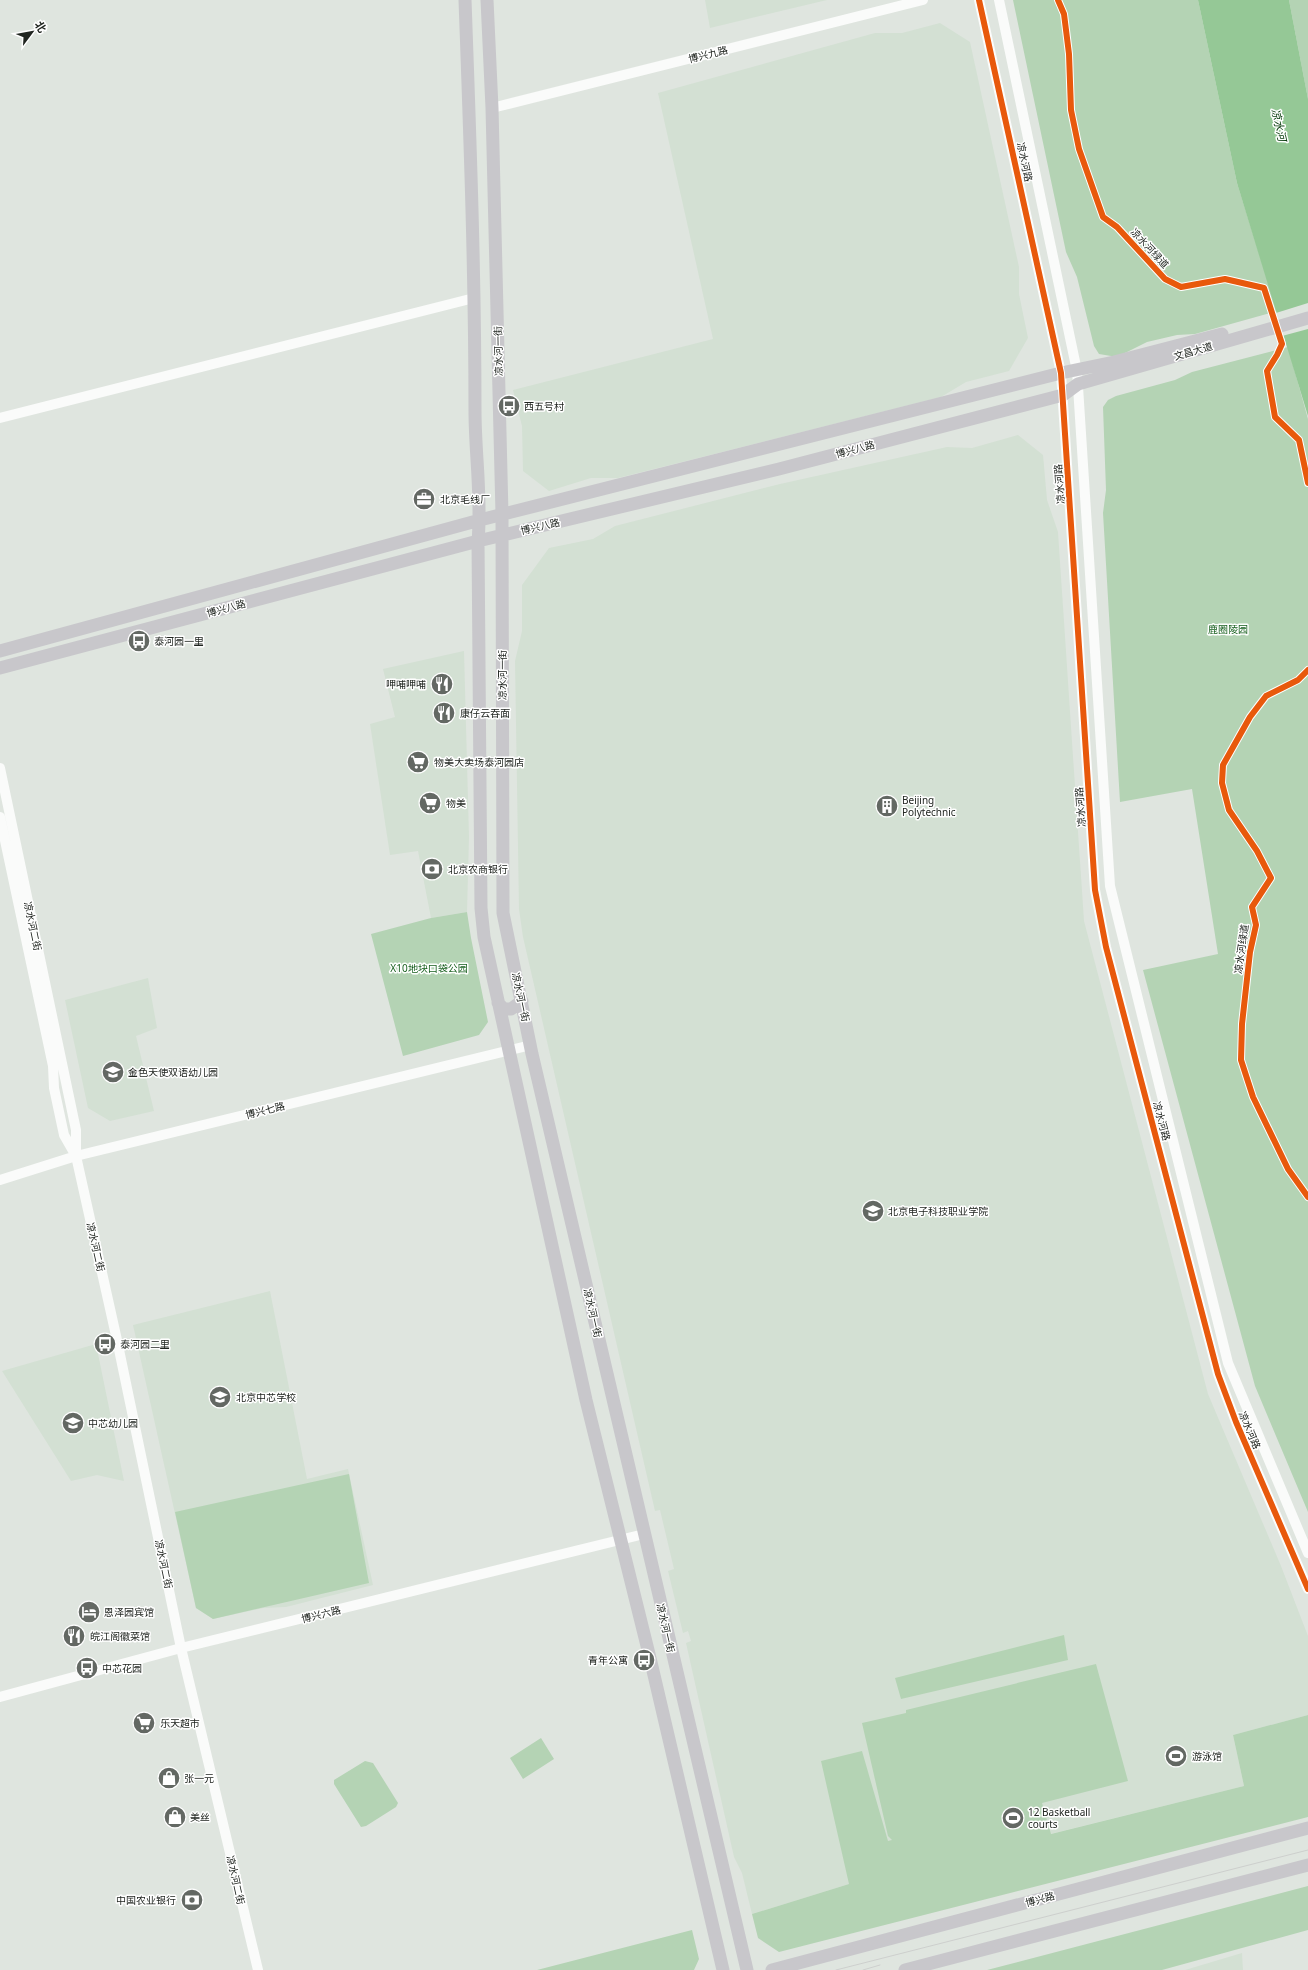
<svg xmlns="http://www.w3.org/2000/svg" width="1308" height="1970" font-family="'Noto Sans','Noto Sans SC',sans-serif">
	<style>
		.built { fill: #d3e0d3 }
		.green { fill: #b4d3b4 }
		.water { fill: #95c896 }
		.pier { fill: #dfe5df }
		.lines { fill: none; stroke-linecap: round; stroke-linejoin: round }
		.minor { stroke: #fafbfa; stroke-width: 10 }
		.major { stroke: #c8c7cb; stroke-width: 13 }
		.tram { stroke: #cdcfcd; stroke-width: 1 }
		.cycleway-casing { stroke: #fff; stroke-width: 8 }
		.cycleway { stroke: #e8590c; stroke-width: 6 }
		.labels { text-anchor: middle; stroke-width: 3; stroke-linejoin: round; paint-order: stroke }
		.street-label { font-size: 10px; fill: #202520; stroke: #fff }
		.poi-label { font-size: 10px; fill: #202520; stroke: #fff; text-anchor: start }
		.park-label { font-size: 10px; fill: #155e1c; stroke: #fff }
		.water-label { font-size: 11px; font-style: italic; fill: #05390a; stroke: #fff }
	</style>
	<rect width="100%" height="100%" fill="#dfe5df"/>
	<path class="built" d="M705 0H827L710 28Z
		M940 23 970 42 1019 267V294L1028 338 1009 371 966 382 941 397 618 478H591L549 491 523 471 522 426 513 390 713 339 658 93 875 33H902Z
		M1018 435 1043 455 1047 500 1058 532 1084 921 1208 1394 1281 1566 1308 1636V1715L1233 1735 1244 1786 849 1884 752 1914 742 1873 734 1857 686 1643 691 1641 688 1631 683 1633 668 1571 674 1569 660 1510 655 1511 523 937 519 909 515 661 522 631V585L549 548 593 539 615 526 780 484 947 447 972 448Z
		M464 651 469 837 467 912 431 918 418 851 390 855 370 724 395 717 383 669Z
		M148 978 157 1028 136 1036 154 1111 110 1121 88 1108 65 1000Z
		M270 1291 307 1479 348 1469 373 1585 286 1607 263 1608 213 1619 196 1608 133 1325Z
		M96 1344 124 1481 97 1475 71 1481 2 1371Z
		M1242 1953 1243 1970H1185Z"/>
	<path class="green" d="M1013 0H1198L1237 183 1277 311 1195 334 1177 335 1147 342 1117 357 1099 354 1094 346 1077 277 1066 252Z
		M1289 0H1308V99Z
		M1288 347 1308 419V1512L1255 1386 1143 970 1218 954 1192 789 1120 802 1103 513 1106 490 1103 407 1108 400 1116 396 1175 380 1192 372Z
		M467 912 471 938 488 1022 479 1035 403 1056 371 934 431 918Z
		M349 1474 369 1583 213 1619 196 1608 175 1512Z
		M1064 1635 1068 1660 901 1699 895 1678Z
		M1096 1664 1128 1781 1042 1803 1051 1834 1244 1786 1233 1735 1308 1715V1817L779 1952 758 1938 752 1914 849 1884 821 1761 862 1751 888 1841 892 1840 888 1836 862 1723 906 1713V1710Z
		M541 1738 554 1759 523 1779 510 1758Z
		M365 1761 373 1763 398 1803 396 1807 366 1826 361 1827 334 1784V1780Z
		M1308 1886V1930L1162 1970H987Z
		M692 1930 699 1959 694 1970H537Z"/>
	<path class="water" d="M1198 0H1289L1308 99V416L1237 183Z"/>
	<path class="pier" d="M1308 303V329L1282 336 1276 313Z"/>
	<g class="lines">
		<path class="minor" d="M979 0 1061 373 1095 890 1106 947 1218 1374 1236 1422 1308 1589
			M999 0 1077 371 1110 886 1228 1363 1308 1553
			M492 108 923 0
			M0 418 474 298
			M0 768 76 1130V1156L117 1340 181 1648 258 1970
			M0 817 53 1066 54 1088 64 1135 76 1156
			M0 1180 76 1156 531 1045
			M0 1697 181 1648 644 1534"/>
		<path class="major" d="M465 0C470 137 475 274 475 411 475 454 482 498 478 541L481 908 484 937 586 1400 650 1658 723 1970
			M487 0 492 108 502 514 503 913 532 1054 747 1970
			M0 651 480 520 1061 373 1114 362 1222 334
			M0 668 478 541 779 469 1063 395 1078 384 1308 318
			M498 1003 504 1009H511L522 1001
			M772 1970 1308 1828
			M905 1970 1308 1865"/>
		<path class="tram" d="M836 1970 1308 1850
			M863 1970 880 1965"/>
		<g class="cycleway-casing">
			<path id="cycleway" d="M979 0 1061 373 1095 890 1106 947 1218 1374 1236 1422 1308 1589
				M1058 0 1064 14 1069 54 1071 110 1079 149 1103 217 1117 227 1165 279 1181 287 1225 279 1264 288 1282 344 1277 355 1267 371 1275 417 1299 440 1308 483
				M1308 670 1298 680 1266 696 1250 717 1223 765 1222 783 1229 810 1257 851 1271 878 1252 907 1256 925 1250 952 1242 1024 1241 1060 1253 1097 1288 1169 1308 1197"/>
		</g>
		<use href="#cycleway" class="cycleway"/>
	</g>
	<defs>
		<g id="bus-disc" transform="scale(1.15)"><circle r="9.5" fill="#636863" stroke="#fff"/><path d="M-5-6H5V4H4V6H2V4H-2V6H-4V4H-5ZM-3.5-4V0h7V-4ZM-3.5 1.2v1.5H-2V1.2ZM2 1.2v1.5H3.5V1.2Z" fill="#fff"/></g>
		<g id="office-disc" transform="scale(1.15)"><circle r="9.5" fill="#636863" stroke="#fff"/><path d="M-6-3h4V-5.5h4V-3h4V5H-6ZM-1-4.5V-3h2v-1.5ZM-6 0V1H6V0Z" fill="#fff"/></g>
		<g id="restaurant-disc" transform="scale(1.15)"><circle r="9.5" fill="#636863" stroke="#fff"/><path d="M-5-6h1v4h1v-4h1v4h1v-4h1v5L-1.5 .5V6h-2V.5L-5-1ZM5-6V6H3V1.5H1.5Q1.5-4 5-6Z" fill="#fff"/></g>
		<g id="supermarket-disc" transform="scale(1.15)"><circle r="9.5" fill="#636863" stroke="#fff"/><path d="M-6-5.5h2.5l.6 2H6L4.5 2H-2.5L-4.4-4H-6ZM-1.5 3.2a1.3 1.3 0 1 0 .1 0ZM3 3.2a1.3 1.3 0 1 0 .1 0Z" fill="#fff"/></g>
		<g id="building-disc" transform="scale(1.15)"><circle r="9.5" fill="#636863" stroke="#fff"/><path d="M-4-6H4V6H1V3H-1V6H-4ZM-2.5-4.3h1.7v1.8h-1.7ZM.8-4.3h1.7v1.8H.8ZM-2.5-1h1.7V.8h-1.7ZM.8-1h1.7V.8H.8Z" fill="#fff"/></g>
		<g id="bank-disc" transform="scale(1.15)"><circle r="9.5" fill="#636863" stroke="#fff"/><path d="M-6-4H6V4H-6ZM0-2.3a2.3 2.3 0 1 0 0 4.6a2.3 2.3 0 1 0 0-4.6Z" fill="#fff"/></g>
		<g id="school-disc" transform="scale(1.15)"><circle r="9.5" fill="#636863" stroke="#fff"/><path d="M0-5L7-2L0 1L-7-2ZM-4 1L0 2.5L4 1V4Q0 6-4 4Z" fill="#fff"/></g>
		<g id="university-disc" transform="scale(1.15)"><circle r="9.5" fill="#636863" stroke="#fff"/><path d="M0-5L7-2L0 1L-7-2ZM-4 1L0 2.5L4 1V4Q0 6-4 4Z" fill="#fff"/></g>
		<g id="hotel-disc" transform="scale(1.15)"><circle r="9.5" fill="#636863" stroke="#fff"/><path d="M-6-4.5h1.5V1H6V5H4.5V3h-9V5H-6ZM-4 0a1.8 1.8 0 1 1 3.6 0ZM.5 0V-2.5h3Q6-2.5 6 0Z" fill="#fff"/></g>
		<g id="stadium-disc" transform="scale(1.15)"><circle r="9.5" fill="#636863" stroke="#fff"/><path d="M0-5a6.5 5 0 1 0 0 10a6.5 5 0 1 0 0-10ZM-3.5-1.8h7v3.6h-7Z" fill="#fff"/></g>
		<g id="shop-disc" transform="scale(1.15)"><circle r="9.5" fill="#636863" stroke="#fff"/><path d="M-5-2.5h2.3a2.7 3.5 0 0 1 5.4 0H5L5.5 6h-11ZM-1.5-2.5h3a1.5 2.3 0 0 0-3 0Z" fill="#fff"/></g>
	</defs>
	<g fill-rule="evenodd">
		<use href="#bus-disc" x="509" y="406"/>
		<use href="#office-disc" x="424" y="499"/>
		<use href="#bus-disc" x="139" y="641"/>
		<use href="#restaurant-disc" x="442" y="684"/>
		<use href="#restaurant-disc" x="444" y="713"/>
		<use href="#supermarket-disc" x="418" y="762"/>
		<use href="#supermarket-disc" x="430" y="803"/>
		<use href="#building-disc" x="887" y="806"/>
		<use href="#bank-disc" x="432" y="869"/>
		<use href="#school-disc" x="113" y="1072"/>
		<use href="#university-disc" x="873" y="1211"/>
		<use href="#bus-disc" x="105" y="1344"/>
		<use href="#school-disc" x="220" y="1397"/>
		<use href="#school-disc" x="73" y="1423"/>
		<use href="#hotel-disc" x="89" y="1612"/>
		<use href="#restaurant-disc" x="74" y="1636"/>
		<use href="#bus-disc" x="644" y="1660"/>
		<use href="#bus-disc" x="87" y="1668"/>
		<use href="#supermarket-disc" x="144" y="1723"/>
		<use href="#stadium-disc" x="1176" y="1756"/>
		<use href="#shop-disc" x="169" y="1778"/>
		<use href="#shop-disc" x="175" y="1817"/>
		<use href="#stadium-disc" x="1013" y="1818"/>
		<use href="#bank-disc" x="192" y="1900"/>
	</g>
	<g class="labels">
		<g class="street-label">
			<text transform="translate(708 54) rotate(-14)" y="4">博兴九路</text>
			<text transform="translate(1025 162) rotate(78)" y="4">凉水河路</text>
			<text transform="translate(1150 248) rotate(47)" y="4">凉水河绿道</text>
			<text transform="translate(498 351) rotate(-91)" y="4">凉水河一街</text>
			<text transform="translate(1193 351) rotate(-16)" y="4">文昌大道</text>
			<text transform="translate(855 449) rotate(-15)" y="4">博兴八路</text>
			<text transform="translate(1059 484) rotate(-94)" y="4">凉水河路</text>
			<text transform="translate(540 526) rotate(-13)" y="4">博兴八路</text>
			<text transform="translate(226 608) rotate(-15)" y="4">博兴八路</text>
			<text transform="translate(502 675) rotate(-90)" y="4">凉水河一街</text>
			<text transform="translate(1080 807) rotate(-94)" y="4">凉水河路</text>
			<text transform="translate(33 926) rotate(78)" y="4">凉水河二街</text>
			<text transform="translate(1241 949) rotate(-82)" y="4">凉水河绿道</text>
			<text transform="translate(521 997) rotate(78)" y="4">凉水河一街</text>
			<text transform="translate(265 1110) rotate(-14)" y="4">博兴七路</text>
			<text transform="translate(1162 1121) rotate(75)" y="4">凉水河路</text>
			<text transform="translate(96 1247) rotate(77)" y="4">凉水河二街</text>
			<text transform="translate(593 1313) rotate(77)" y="4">凉水河一街</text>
			<text transform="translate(1250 1430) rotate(67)" y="4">凉水河路</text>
			<text transform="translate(164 1564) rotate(78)" y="4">凉水河二街</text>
			<text transform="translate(321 1614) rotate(-14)" y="4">博兴六路</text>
			<text transform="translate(666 1628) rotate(77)" y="4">凉水河一街</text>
			<text transform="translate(236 1880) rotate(77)" y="4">凉水河二街</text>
			<text transform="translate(1040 1899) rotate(-15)" y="4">博兴路</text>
		</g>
		<g class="poi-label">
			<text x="524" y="410">西五号村</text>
			<text x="440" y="503">北京毛线厂</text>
			<text x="154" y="645">泰河园一里</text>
			<text x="426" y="688" text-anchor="end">呷哺呷哺</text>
			<text x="460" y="717">康仔云吞面</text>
			<text x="434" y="766">物美大卖场泰河园店</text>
			<text x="902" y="804">Beijing<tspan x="902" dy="12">Polytechnic</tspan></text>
			<text x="446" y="807">物美</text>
			<text x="448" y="873">北京农商银行</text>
			<text x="128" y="1076">金色天使双语幼儿园</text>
			<text x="888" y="1215">北京电子科技职业学院</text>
			<text x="120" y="1348">泰河园二里</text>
			<text x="236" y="1401">北京中芯学校</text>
			<text x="88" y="1427">中芯幼儿园</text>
			<text x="104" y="1616">恩泽园宾馆</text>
			<text x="90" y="1640">皖江阁徽菜馆</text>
			<text x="628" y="1664" text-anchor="end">青年公寓</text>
			<text x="102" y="1672">中芯花园</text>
			<text x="160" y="1727">乐天超市</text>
			<text x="1192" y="1760">游泳馆</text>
			<text x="184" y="1782">张一元</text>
			<text x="1028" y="1816">12 Basketball<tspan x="1028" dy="12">courts</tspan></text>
			<text x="190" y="1821">美丝</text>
			<text x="176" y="1904" text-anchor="end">中国农业银行</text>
		</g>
		<g class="park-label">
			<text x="1228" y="633">鹿圈陵园</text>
			<text x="429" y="972">X10地块口袋公园</text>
		</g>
		<g class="water-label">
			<text transform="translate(1279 125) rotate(77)" y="4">凉水河</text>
		</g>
	</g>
	<g transform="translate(32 32) rotate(58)" stroke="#ffffff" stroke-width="3" paint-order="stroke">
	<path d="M0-3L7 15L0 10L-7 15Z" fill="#202520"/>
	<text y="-6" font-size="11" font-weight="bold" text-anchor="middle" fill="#202520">北</text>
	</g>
</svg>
